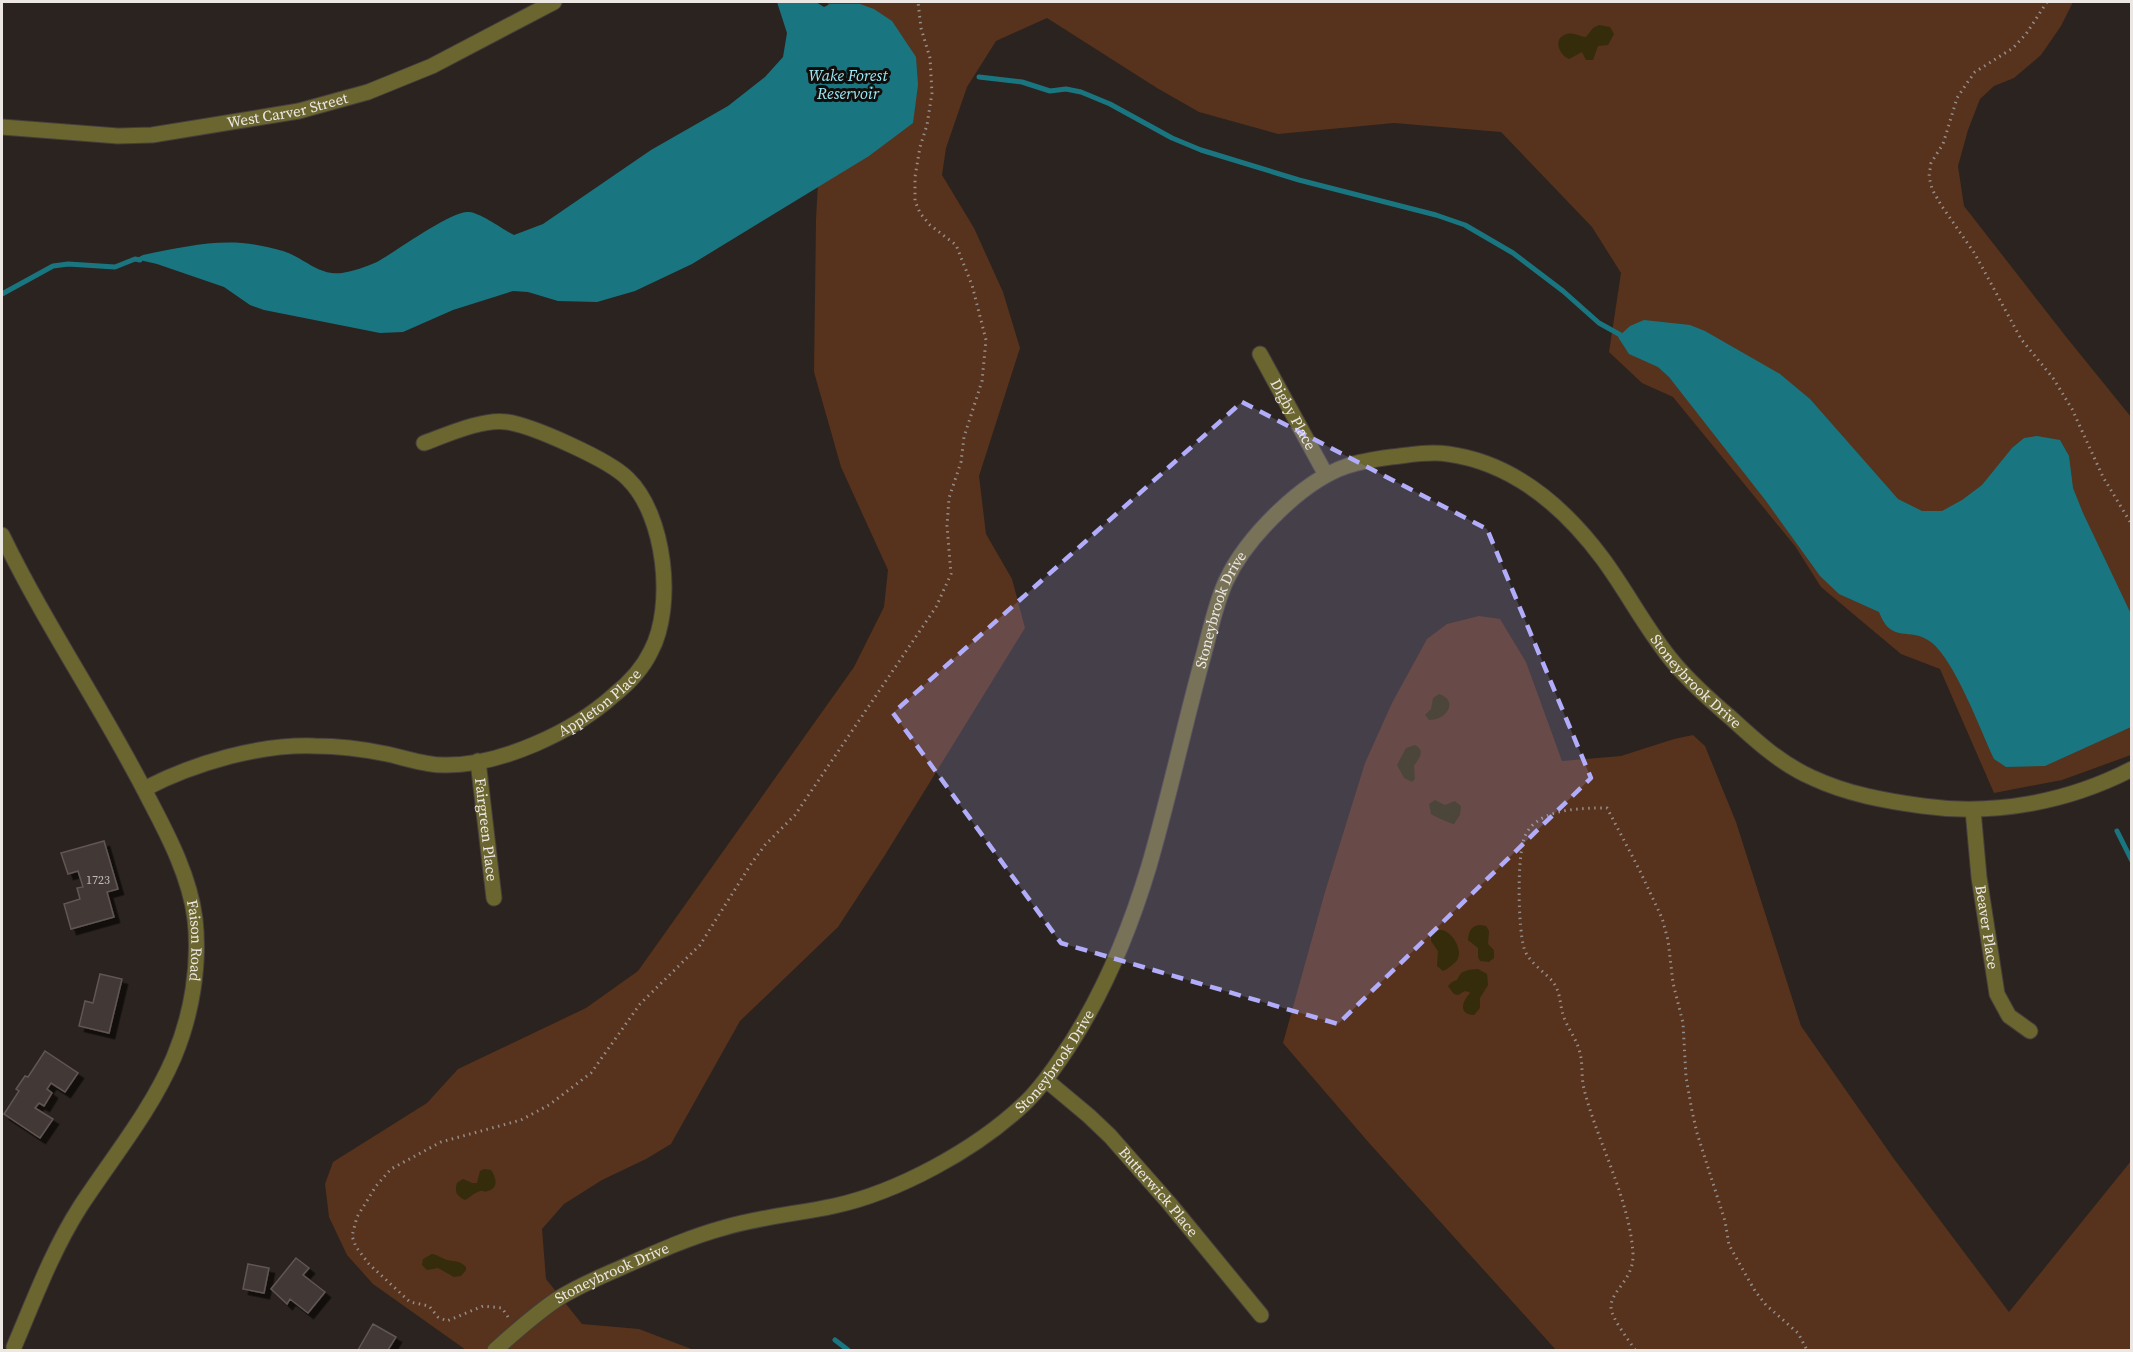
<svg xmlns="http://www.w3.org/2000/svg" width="2133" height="1352" font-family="'Source Serif 4',serif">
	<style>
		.green { fill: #57321c }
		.sand { fill: #342c0b }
		.water { fill: #197681 }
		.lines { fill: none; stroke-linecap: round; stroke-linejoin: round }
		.stream { stroke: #197681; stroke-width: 5 }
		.building { fill: #423835; stroke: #615654; stroke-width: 1.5; filter: url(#shadow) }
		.minor-casing { stroke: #463e3b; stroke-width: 17 }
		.path { stroke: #948d8a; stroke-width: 3; stroke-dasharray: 1.5 4.5; stroke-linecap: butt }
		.minor { stroke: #6b6530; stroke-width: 15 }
		.marked { fill: #b1adfa; fill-opacity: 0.2; stroke: #b1adfa; stroke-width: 4.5; stroke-dasharray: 12 8; stroke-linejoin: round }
		.labels { text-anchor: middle; stroke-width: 6; stroke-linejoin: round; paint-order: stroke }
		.number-label { font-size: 12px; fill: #c2bbb8 }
		.street-label { font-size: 15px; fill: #ede7e4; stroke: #110d0b }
		.water-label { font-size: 16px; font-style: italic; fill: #9aeaf7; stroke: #110d0b }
	</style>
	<defs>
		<filter id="shadow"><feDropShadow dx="5.5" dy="5.5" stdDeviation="0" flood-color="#0009"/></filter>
	</defs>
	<rect width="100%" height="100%" fill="#2b231f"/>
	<path class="green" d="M828 2H2073L2061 26 2041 55 2014 78 1994 86 1980 99 1968 130 1958 166 1964 206 2067 338 2131 417V755L2062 780 1994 793 1940 669 1901 654 1821 587 1795 546 1673 397 1642 383 1609 352 1621 273 1592 227 1501 132 1394 123 1278 134 1199 112 1157 88 1047 18 996 41 967 87 946 148 942 175 974 228 1003 292 1020 348 979 476 986 534 1012 579 1025 628 885 855 838 927 740 1021 671 1144 646 1159 602 1180 564 1204 542 1229 546 1279 582 1324 639 1329 694 1350H466L373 1284 347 1255 329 1217 325 1184 333 1162 427 1103 458 1069 586 1008 638 971 854 667 884 607 888 570 841 467 814 372 816 219Z
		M1479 616 1500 619 1526 662 1562 761 1621 756 1674 739 1693 735 1705 746 1736 822 1801 1026 1894 1159 2009 1312 2131 1161V1350H1556L1370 1144 1283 1043 1325 892 1365 763 1392 703 1427 639 1447 624Z"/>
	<path class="sand" d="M1599 25 1610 27 1614 34 1608 45 1598 46 1593 60H1586L1582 52 1569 59C1559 55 1552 38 1567 34 1574 32 1580 37 1586 37L1593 28Z
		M1439 694C1459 700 1447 721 1429 720L1425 715 1431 709 1433 698Z
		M1415 745C1426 751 1419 758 1414 766L1415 779 1412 782 1404 778 1397 765 1406 748Z
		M1435 800 1445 805 1455 801 1461 806 1460 815 1454 824C1451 824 1434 816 1431 814L1429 804Z
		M1480 925 1486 926 1489 931 1488 944 1494 950V958L1489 962 1480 961 1478 957V948L1468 940C1469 932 1470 926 1480 925Z
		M1442 930C1452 932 1462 948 1458 958 1457 962 1448 969 1443 971L1437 966 1438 951 1431 941V936L1435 931Z
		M1478 969 1487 974 1488 985 1480 998V1008L1474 1015C1458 1014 1462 1002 1470 993L1469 992 1465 991 1458 995 1454 994 1448 986 1452 982 1457 980 1461 973 1468 970Z
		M484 1169 491 1170C496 1177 499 1188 488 1191 481 1193 485 1189 478 1192 473 1193 470 1198 465 1200 457 1196 454 1192 457 1183L463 1179 472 1183H477L480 1171Z
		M432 1254C438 1255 441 1258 447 1260 455 1262 459 1260 466 1267V1270L461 1276 454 1277 438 1268 427 1270 422 1265 423 1259Z"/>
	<path class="water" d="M777 2H816L824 7 830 4H860L874 9 892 21 916 57 918 85 913 123 869 156 692 264 635 291 597 302 558 301 528 292 513 291 453 310 403 332 380 333 264 310 250 305 224 287 157 264 135 259 143 255C194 245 231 235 283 251 305 258 318 276 342 273 353 271 366 267 377 262 395 252 452 210 469 212 481 213 502 229 514 235L543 224 651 150 728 106 765 77 783 57 787 33Z
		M1644 320 1690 325 1705 331 1780 374 1810 399 1898 499 1922 511H1942L1962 500 1982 485 2012 448 2024 438 2037 436 2060 440 2069 456 2073 488 2083 513 2131 614V727L2045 766 2006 767 1994 759C1980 729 1955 661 1931 642 1910 626 1891 645 1879 612L1839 594 1820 576 1766 501 1669 377 1658 367 1629 354 1618 337 1630 326Z"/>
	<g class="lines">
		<path class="stream" d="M979 77 1022 82 1050 91 1066 89 1081 92 1110 104 1172 138 1201 150 1299 180 1436 215 1465 225 1513 253 1563 291 1599 323 1626 338
			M2 294 53 266 68 264 115 267 135 259 140 260
			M2117 831 2132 861
			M835 1340 848 1350"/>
	</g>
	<path class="building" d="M104 841 118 889 107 892 114 917 71 929 64 904 80 899 77 888 83 887 78 871 68 874 61 853Z
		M100 974 122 979 109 1033 79 1026 85 1001 93 1003Z
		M45 1051 78 1073 65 1092 51 1083 47 1089 52 1093 44 1106 39 1103 35 1108 53 1119 40 1138 4 1114 19 1091 16 1089 25 1076 28 1077Z
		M296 1258 309 1268 303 1275 325 1292 308 1313 290 1299 287 1304 271 1289Z
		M248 1264 269 1268 264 1293 243 1289Z
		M373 1324 396 1337 388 1350H358Z"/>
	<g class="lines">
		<g class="minor-casing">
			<g id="minor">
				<path id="s1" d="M2 127 118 136 152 135 299 111 368 92 432 66 554 2"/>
				<path id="s2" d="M1260 354 1326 475"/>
				<path id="s3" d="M2 535C46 626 104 710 150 801 169 837 190 878 195 919 200 965 192 1014 174 1057 151 1111 112 1158 80 1207 52 1251 34 1300 14 1347"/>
				<path id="s4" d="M478 761 494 898"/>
				<path id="s5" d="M144 789C194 763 259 744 315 746 339 746 363 749 387 754 406 758 424 765 444 765 500 766 573 732 614 695 629 683 643 668 651 651 675 606 665 515 628 479 610 460 533 426 507 422 484 418 446 435 424 443"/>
				<path id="s6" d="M1973 810 1979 877 1997 994 2009 1016 2030 1031"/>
				<path id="s7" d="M1046 1080 1089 1116 1110 1136 1169 1203 1261 1315"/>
				<path id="s8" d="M495 1350C515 1332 534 1315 556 1300 579 1285 603 1276 627 1265 659 1251 690 1237 723 1228 759 1217 797 1214 834 1206 898 1192 975 1150 1023 1105 1037 1092 1048 1077 1059 1061 1101 1001 1128 936 1149 866 1169 797 1184 727 1203 657 1210 632 1215 605 1226 581 1246 538 1302 481 1347 466 1361 461 1376 459 1391 457 1410 455 1429 451 1448 454 1514 463 1565 508 1603 559 1628 593 1647 631 1674 663 1691 683 1711 701 1731 718 1756 741 1781 764 1813 778 1847 794 1886 801 1923 806 1994 816 2068 802 2132 769"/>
			</g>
		</g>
		<path class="path" d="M2047 2 2026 34 2013 48 1975 72 1967 83 1957 98 1943 144 1931 163 1929 176 1932 189 1941 205 1975 254 2021 339 2053 378 2072 409 2103 477 2132 525
			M508 1317 502 1308 483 1306 447 1321 438 1317 429 1306 410 1302 369 1264 356 1247 352 1236 357 1217 376 1186 391 1169 441 1142 521 1120 549 1105 591 1073 640 1004 700 945 751 864 765 845 795 815 936 607 951 574 947 526 949 498 961 462 964 437 982 381 986 340 972 285 956 245 930 225 920 213 915 201V177L920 147 927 125 932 93 930 58 921 28 918 2
			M1635 1350C1629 1340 1611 1318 1611 1307 1611 1290 1634 1280 1633 1254 1630 1200 1597 1141 1584 1089 1581 1077 1583 1064 1580 1053 1577 1040 1570 1032 1565 1020 1559 1007 1562 994 1553 982 1544 971 1528 962 1524 948 1518 927 1517 859 1524 839 1534 808 1581 808 1607 808L1639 869 1662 918 1668 940 1673 983 1683 1023 1686 1077 1692 1111 1697 1133 1725 1221 1729 1245 1755 1291 1766 1305 1798 1333 1807 1350"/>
		<use href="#minor" class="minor"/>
	</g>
	<path class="marked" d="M1242 402 1487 529 1591 778 1338 1024 1061 943 893 713Z"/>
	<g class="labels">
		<g class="number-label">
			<text x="98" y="884">1723</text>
		</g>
		<g class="street-label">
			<text dy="5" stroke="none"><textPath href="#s1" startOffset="288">West Carver Street</textPath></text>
			<text dy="5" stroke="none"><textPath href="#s2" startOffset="69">Digby Place</textPath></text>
			<text dy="5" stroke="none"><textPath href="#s8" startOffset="1130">Stoneybrook Drive</textPath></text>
			<text dy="5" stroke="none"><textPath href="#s8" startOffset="1778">Stoneybrook Drive</textPath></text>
			<text dy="5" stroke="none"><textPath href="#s5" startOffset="480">Appleton Place</textPath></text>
			<text dy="5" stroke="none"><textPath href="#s4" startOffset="69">Fairgreen Place</textPath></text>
			<text dy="5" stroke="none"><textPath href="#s6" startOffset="118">Beaver Place</textPath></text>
			<text dy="5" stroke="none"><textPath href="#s3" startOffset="453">Faison Road</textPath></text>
			<text dy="5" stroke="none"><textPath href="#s8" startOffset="645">Stoneybrook Drive</textPath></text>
			<text dy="5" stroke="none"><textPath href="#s7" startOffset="159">Butterwick Place</textPath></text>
			<text dy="5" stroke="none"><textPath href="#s8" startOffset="141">Stoneybrook Drive</textPath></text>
		</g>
		<g class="water-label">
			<text x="848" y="81">Wake Forest<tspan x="848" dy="18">Reservoir</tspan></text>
		</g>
	</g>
	<rect width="2133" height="1352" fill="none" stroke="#ede7e4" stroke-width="6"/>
</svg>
